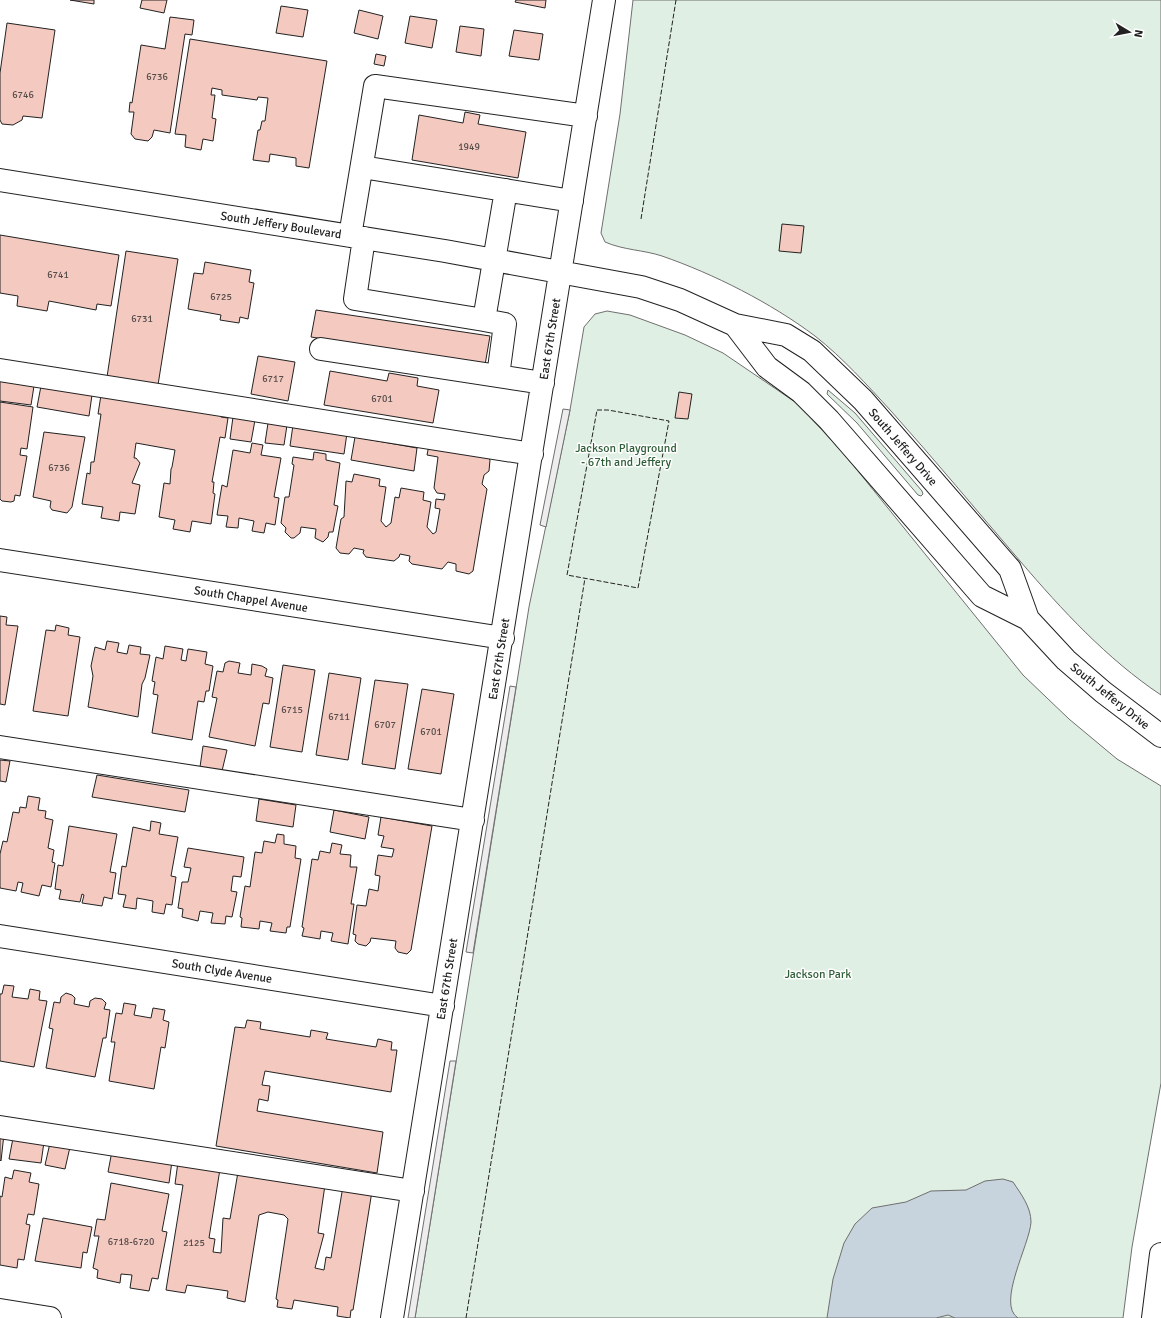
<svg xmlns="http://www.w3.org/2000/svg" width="1161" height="1318" font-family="Signika,sans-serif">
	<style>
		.green { fill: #e0efe3; stroke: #6f6f6f }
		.parking { fill: #ededed; stroke: #6f6f6f }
		.water { fill: #c7d3dd; stroke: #6f6f6f }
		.building { fill: #f3c9c0; stroke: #222 }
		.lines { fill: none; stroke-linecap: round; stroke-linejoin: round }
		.minor-casing { stroke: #222; stroke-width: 24 }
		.major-casing { stroke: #222; stroke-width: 24 }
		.minor { stroke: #fff; stroke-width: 22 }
		.major { stroke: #fff; stroke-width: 22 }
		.fence { stroke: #222; stroke-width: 1; stroke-dasharray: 5 2; stroke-linecap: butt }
		.labels { text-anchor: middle; stroke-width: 3; stroke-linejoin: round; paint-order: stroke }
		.number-label { font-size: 10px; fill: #564c4a }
		.street-label { font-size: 12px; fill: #222; stroke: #fff }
		.park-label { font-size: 12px; fill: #2f5e38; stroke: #fff }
	</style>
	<rect width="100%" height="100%" fill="#fff"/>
	<path class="green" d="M633 0H1161V695C1107 659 1062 610 1020 561 977 511 935 460 891 411 867 385 843 358 815 336 771 303 714 274 662 256 644 250 623 250 605 242L601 233 620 114Z
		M607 311 630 315 685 335 723 353 798 404 845 455 1023 675 1069 719 1117 759 1161 786V1083L1132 1247 1123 1318H415L529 607 570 410 584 327 595 314Z
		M828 390 855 413 922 491 923 494 921 496 918 495 857 423 827 394Z"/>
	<path class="parking" d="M563 409 570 410 546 527 540 525Z
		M510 686 516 687 473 953 466 952Z
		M450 1061H456L415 1318H408Z"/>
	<path class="water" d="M1003 1179 1013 1182C1021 1194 1031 1207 1031 1222 1030 1244 996 1304 1018 1318H955L948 1315 936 1318H827L833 1279 844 1243 855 1224 872 1208 906 1202 931 1191 966 1190 985 1181Z"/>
	<path class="building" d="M70 0H94V4Z
		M142 0H167L164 13 140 8Z
		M516 0H546L545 8 515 2Z
		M281 6 308 10 303 37 276 33Z
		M359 10 383 16 378 39 354 33Z
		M410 16 437 20 432 48 405 43Z
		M170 17 194 20 192 35 185 34 170 133 154 130 152 137 148 141 135 139 131 134 134 112H129L130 102 132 103 141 45 165 49Z
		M7 23 55 30 42 118 23 116 22 120 13 125 2 124 0 120V73Z
		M460 26 484 29 481 56 456 52Z
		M514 30 543 34 539 60 509 56Z
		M190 39 327 61 309 168 296 166V158L270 154 269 162 253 160 258 130H260L262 121H265L268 98 258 97 257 100 222 95V90L212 88 211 95H215L212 118 216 119 213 141 203 139 201 150 185 147 186 135 175 134Z
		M376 54 386 56 384 66 374 64Z
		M465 112 480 115 478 124 526 132 518 178 412 160 419 115 463 123Z
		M782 224 804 226 801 253 779 251Z
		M0 235 119 255 111 306 97 304 96 310 49 301 47 311 17 306 18 296 0 293Z
		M126 251 178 259 158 385 107 377Z
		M205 262 251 270 249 282 254 283 248 319 240 317 239 323 220 320 221 315 188 309 194 273 203 274Z
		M316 310 490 336 485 365 311 337Z
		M258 356 295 362 288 401 251 394Z
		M330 371 387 381 389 373 418 378 417 386 439 390 433 423 324 405Z
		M0 380 34 386 31 405 0 401Z
		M41 386 92 395 89 416 37 407Z
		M679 392 692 394 688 419 675 418Z
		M101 395 222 413 221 417 228 418 225 438 220 437 212 482H214L213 493 215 494 211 524 192 521 190 532 173 529 175 520 159 517 164 483 170 484 171 469 172 467 175 450 136 443 134 458H136L140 463 132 483 140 485 135 514 120 512 119 521 101 518 103 507 82 504 87 473 90 474 91 462H94L101 414H98Z
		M0 402 33 407 27 449 21 448 20 455 27 456 20 496 15 495 14 501 11 502 2 501 0 499Z
		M233 417 255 420 251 442 230 439Z
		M268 423 287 425 284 445 265 443Z
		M293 425 347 433 344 454 290 446Z
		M44 432 85 437 72 507 67 513 52 510 50 507 51 501 33 497Z
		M355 437 417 448 414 471 351 460Z
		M252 443 263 445 261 455 281 458 274 497 279 498 275 525 266 523 264 533 252 531 254 521 239 518 238 528 226 527 228 516 217 515 222 485 227 487 233 450 250 453Z
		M429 445 486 454 490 460 489 471 484 475 482 484 487 489 473 571 469 574 456 571V564L448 562 442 569 412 564 409 561 410 556 400 554 399 557 394 561 366 557 363 553 364 550 354 548 349 554 340 553 336 548 341 519 344 517 346 481 352 482 354 474 380 479 379 486 386 487 381 521 386 527 391 523 395 497 399 498 401 488 424 492 423 500 431 502 427 527 433 534 436 532 440 509 435 508 436 499 444 500 445 494 437 493 434 488 438 457 427 455Z
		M314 452 326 454V460L340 463 334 505 338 506 333 532H329L328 537 323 542 315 538 316 529 301 527 300 533 294 538H291L285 532 286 528 281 523 285 497H289L294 465 292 464 293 457 313 460Z
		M0 616 7 617 6 625 18 626 5 705 0 704Z
		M56 625 69 628 68 635 80 637 68 716 33 711 46 630 55 631Z
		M107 641 119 643 117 652 127 654 129 645 141 647 140 654 150 655 145 678 142 684 138 717 88 707 93 676 91 666 95 647 105 650Z
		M165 646 183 649 181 660 186 661 188 649 207 652 205 664 213 666 209 691H206L204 702 198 701 192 740 152 733 158 695 153 694 155 682 152 681 156 657 163 659Z
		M229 661 240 663 238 673 251 675 252 664 262 666 267 669 265 676 273 678 269 704 263 703 255 746 209 737 217 698 212 697 217 671 223 672 225 663Z
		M283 665 315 670 302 752 270 747Z
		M329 673 361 678 348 760 316 755Z
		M375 680 408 684 395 769 362 764Z
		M422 689 454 694 441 774 408 769Z
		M203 746 227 750 222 771 200 767Z
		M0 760 10 761 6 782 0 781Z
		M97 775 189 790 185 812 92 797Z
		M28 796 40 798 38 810 46 811 45 818 53 820 48 848 54 850 52 862 55 863 51 887 42 885 39 896 21 892 23 883 18 882 16 891 0 888V854L3 841 7 842 13 812 19 813 20 807 26 808Z
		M259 799 296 805 293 827 256 821Z
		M334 810 369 817 365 839 330 832Z
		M381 817 432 826 411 950 407 954 398 952 395 948 396 941 371 938 370 942 366 946 358 944 355 941 356 935 353 934 357 905 366 906 369 889 378 891 380 876 375 875 378 855 392 857 394 849 381 847 384 836 378 835Z
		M151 821 161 823 159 834 178 837 171 876 176 877 172 905 166 904 164 914 152 912 153 901 137 898 136 909 123 907 126 895 118 894 122 866 126 867 133 827 150 831Z
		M69 826 117 834 110 872 116 873 112 899 104 897 102 906 82 903 84 895 82 894 80 902 59 899 61 890 55 889 58 865 63 866Z
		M277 834 284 835V844L296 846 295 858 301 859 290 927H287L286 933 270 931 272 923 260 921 259 929 241 927 242 918 240 917 245 886 250 887 255 852 262 853 264 841 275 843Z
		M332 843 342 845 340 854 351 855 350 867H357L351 904H354L348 944 331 941 333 933 321 931 320 939 302 936 304 928 302 927 312 859 318 860 320 851 330 853Z
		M188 848 244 857 241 877 233 876 231 891 237 892 232 917 226 916 225 924 211 923 213 913 200 911 198 921 182 917 183 909 178 908 182 882H188L191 868 184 867Z
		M4 985 14 986 12 997 28 999 30 989 40 991 39 1000 47 1001 34 1067 0 1061V994H2Z
		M66 993 72 995 75 998 74 1004 89 1007 90 1001 95 998 102 999 106 1003 104 1009 110 1010 106 1038H103L95 1077 46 1068 53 1029 49 1028 54 1002 60 1003 61 997Z
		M124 1003 136 1005 134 1015 151 1018 153 1008 165 1010 163 1020 169 1022 165 1048 161 1047 154 1089 109 1081 115 1042H111L116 1013 122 1014Z
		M247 1020 261 1022 260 1029 310 1037 311 1030 328 1033 326 1039 376 1047 378 1039 392 1042 391 1050H397L391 1092 265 1071 262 1085 270 1086 268 1101 259 1099 257 1111 383 1132 377 1173 216 1146 235 1027 245 1028Z
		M0 1134H4L1 1161 0 1160Z
		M13 1138 44 1142 41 1163 9 1159Z
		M50 1143 70 1147 65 1169 45 1165Z
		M112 1151 172 1161 169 1183 108 1172Z
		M178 1162 220 1169 209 1238 215 1239 213 1252 221 1253 223 1218 230 1219 238 1172 325 1185 318 1233 324 1234 315 1268 324 1270 326 1257 331 1258 343 1186 372 1191 353 1310H351L350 1318 337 1316 338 1307 294 1300 292 1309 277 1307 278 1300 276 1299 288 1219 284 1215 268 1212 259 1215 245 1302 227 1298 228 1291 187 1285 185 1293 166 1290 183 1185 175 1184Z
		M14 1170 31 1173 29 1182 39 1184 34 1215 28 1214 26 1224 30 1225 24 1260 18 1259 17 1268 0 1265V1196L2 1197 5 1177 12 1179Z
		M111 1183 169 1194 162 1231 167 1232 158 1279 152 1278 149 1291 130 1288 132 1275 121 1274 120 1283 97 1278 98 1270 93 1268 99 1236H94L97 1219 105 1220Z
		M43 1218 92 1227 87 1253 83 1252 81 1268 35 1261Z"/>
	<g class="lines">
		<g class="minor-casing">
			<path id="minor" d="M362 167 572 201
				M0 180 445 251 641 287 680 300 735 325 786 335 812 351 863 400 1010 569 1028 619
				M350 236 375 86 586 116
				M364 238 355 299 484 320
				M735 325 767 367 801 392 829 420 982 596 1028 619 1066 660 1103 692 1161 736
				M321 349 543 383
				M0 370 532 454
				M498 376 505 324 484 320 506 190
				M0 560 503 638
				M0 747 473 820
				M0 936 443 1006
				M0 1127 413 1191
				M0 1310 50 1318
				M392 1318 604 0"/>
		</g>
		<g class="major-casing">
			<path id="major" d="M1153 1318 1161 1254"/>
		</g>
		<use href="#minor" class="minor"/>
		<use href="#major" class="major"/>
		<path class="fence" d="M641 219 676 0
			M597 410H608L669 421 638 588 567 575Z
			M466 1318 585 578"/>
	</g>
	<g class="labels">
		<g class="number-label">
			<text x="157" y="80">6736</text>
			<text x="23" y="98">6746</text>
			<text x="469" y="150">1949</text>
			<text x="58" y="278">6741</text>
			<text x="221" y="300">6725</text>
			<text x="142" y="322">6731</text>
			<text x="273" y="382">6717</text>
			<text x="382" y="402">6701</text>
			<text x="59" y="471">6736</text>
			<text x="292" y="713">6715</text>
			<text x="339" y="720">6711</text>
			<text x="385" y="728">6707</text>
			<text x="431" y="735">6701</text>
			<text x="131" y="1245">6718-6720</text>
			<text x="194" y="1246">2125</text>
		</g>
		<g class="street-label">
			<text transform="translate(281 225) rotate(9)" y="4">South Jeffery Boulevard</text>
			<text transform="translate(550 339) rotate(-81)" y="4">East 67th Street</text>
			<text transform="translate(903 447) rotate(49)" y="4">South Jeffery Drive</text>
			<text transform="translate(251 599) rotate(9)" y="4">South Chappel Avenue</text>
			<text transform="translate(499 659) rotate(-81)" y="4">East 67th Street</text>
			<text transform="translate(1110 696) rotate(39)" y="4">South Jeffery Drive</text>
			<text transform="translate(222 971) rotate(9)" y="4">South Clyde Avenue</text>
			<text transform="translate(447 979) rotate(-81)" y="4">East 67th Street</text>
		</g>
		<g class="park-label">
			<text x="626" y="452">Jackson Playground<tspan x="626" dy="14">- 67th and Jeffery</tspan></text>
			<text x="818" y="978">Jackson Park</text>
		</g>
	</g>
	<g transform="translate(1129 32) rotate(100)" stroke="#ffffff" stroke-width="3" paint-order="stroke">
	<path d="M0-3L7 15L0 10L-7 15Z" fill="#222222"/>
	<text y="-6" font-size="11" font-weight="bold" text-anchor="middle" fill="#222222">N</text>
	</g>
</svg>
